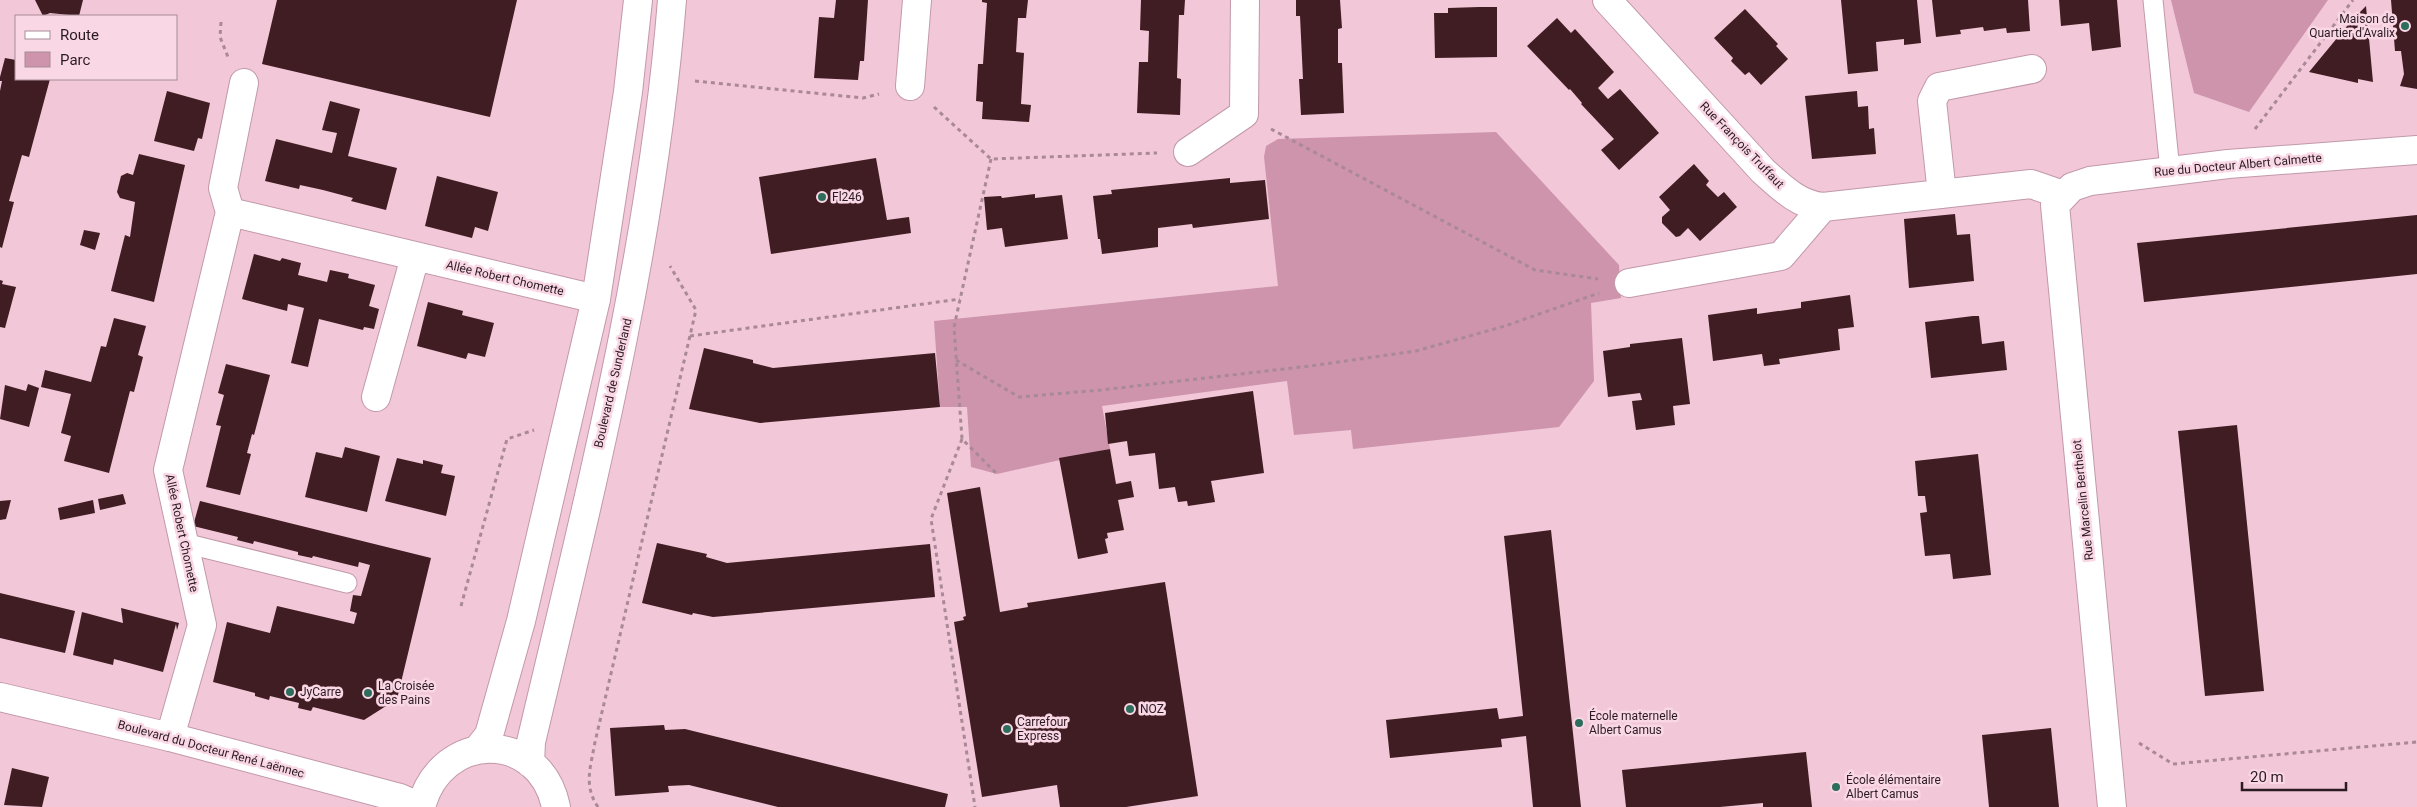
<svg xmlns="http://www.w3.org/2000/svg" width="2417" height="807" font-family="Roboto,sans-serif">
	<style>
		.green { fill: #cd94ac }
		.building { fill: #401d23 }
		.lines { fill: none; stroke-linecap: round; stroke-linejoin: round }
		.service-casing { stroke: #c299aa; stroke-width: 21 }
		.minor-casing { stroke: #c299aa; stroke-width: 30 }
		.tertiary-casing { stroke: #c299aa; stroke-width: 30 }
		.secondary-casing { stroke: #c299aa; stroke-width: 30 }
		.path { stroke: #aa8996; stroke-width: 3; stroke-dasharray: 4 4; stroke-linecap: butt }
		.service { stroke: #fff; stroke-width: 19 }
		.minor { stroke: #fff; stroke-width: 28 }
		.tertiary { stroke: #fff; stroke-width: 28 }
		.secondary { stroke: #fff; stroke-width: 28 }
		.poi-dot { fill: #2d6d5b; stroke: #fad7e5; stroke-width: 2 }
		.labels { text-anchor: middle; stroke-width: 5; stroke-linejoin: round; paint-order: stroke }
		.poi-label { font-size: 12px; fill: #2a1a21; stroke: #fad7e5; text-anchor: start }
		.street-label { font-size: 12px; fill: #2a1a21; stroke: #fad7e5 }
	</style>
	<rect width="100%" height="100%" fill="#f2c7d8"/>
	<path class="green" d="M2171 0H2328L2249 112 2194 93Z
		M1496 132 1619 265 1621 298 1591 303 1594 381 1559 427 1353 449 1351 430 1294 435 1287 381 1102 406 1110 449 997 474 971 467 967 407H940L934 321 1278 286 1264 157 1266 146 1278 139Z"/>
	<path class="building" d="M35 0H83L79 16 50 13 43 16Z
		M277 0H517L490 117 262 64Z
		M836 0H868L864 61H860L858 80 814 78 819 17 834 18Z
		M982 0H1028L1026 18H1018L1016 52 1024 53 1021 104 1031 105 1029 122 982 119 983 102 976 101 978 64H983L987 3 982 2Z
		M1141 0H1185L1184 15H1179L1177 78 1181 79 1180 115 1137 113 1139 62H1148L1149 31 1140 30Z
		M1296 0H1340L1342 28 1338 29V63H1342L1344 113 1301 115 1299 79H1303L1300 16H1296Z
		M1841 0H1917L1921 43 1904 45V39L1876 42 1878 71 1848 74Z
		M1932 0H2028L2030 31 2007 33 2006 28 1984 31 1983 27 1960 30 1961 34 1936 37Z
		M2059 0H2117L2121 47 2092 51 2089 23 2061 26Z
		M2391 0H2417V89L2400 86 2404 74 2401 51H2395Z
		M2366 6 2373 82 2358 79V83L2309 72 2352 20Z
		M1479 7H1497V57L1435 58 1434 13H1448V8Z
		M1745 9 1778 44 1776 46 1788 59 1761 85 1749 72 1745 75 1731 61 1733 58 1714 38Z
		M1557 18 1571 33 1575 29 1614 72 1598 88 1608 99 1620 89 1659 133 1619 170 1601 150 1614 139 1581 104 1582 103 1570 89 1569 90 1527 46Z
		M5 58 16 60V79H50L29 157 22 155 9 201 14 202 2 248 0 247V91L2 81H0V77Z
		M167 91 210 103 202 139 198 138 194 151 154 141Z
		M1857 91 1858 107 1868 106 1869 129 1874 128 1876 154 1812 159 1805 96Z
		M330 101 360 109 348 156 397 168 386 210 351 201 353 198 323 190 300 185 299 189 265 181 276 139 332 153 337 133 322 130Z
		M139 154 185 165 154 302 111 291 125 235 130 237 135 202 120 198 117 192 121 176 127 173 133 175Z
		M876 158 887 220 909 217 911 233 771 254 759 177Z
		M1694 164 1709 181 1706 185 1718 197 1724 192 1737 207 1700 241 1688 228 1680 236 1676 237 1662 223V217L1670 210 1659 197Z
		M437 176 498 192 488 231 475 227 472 238 425 226Z
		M1230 178V183L1265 180 1269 219 1193 228 1192 224 1158 228V247L1102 254 1100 239H1098L1093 196 1112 194 1111 190Z
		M1035 194V198L1062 195 1068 239 1005 247 1002 228 987 230 984 197 1001 196 1002 198Z
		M1955 214 1957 235 1970 234 1974 281 1909 288 1904 219Z
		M2417 215V274L2144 302 2137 243Z
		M84 230 100 233 95 250 80 245Z
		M254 254 280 261 282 258 301 263 298 275 327 282 330 270 349 274 348 278 375 285 369 306 379 309 374 329 364 327 363 330 319 319 308 367 291 363 304 308 288 304 287 311 242 299Z
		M0 280 3 281 2 284 16 287 5 328 0 327Z
		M1850 295 1854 327 1838 329 1840 350 1779 359 1780 364 1764 366 1762 354 1713 361 1708 315 1757 308V314L1801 308V302Z
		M428 302 463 311 462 315 494 323 485 357 468 353 466 359 417 346Z
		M1973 316H1979L1982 344 2004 341 2007 370 1931 378 1925 322Z
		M114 318 146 326 138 355 143 357 134 392 130 391 109 473 64 461 71 436 61 433 71 394 41 387 45 370 91 382 101 346 106 347Z
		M1682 338 1690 404 1673 406 1675 425 1636 430 1632 401 1642 400 1640 393 1608 397 1603 351 1630 347V344Z
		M704 348 753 360V363L773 368 935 353 940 407 760 423 689 409Z
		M226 364 270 375 254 435 252 434 247 453 251 454 240 495 206 487 221 426 216 425 224 395 218 393Z
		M28 384 39 388 29 427 0 419 5 385 26 391Z
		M1253 391 1264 473 1211 481 1215 502 1188 506 1187 501 1178 502 1175 487 1159 489 1155 453 1129 456 1127 441 1108 444 1105 413Z
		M2237 425 2264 691 2205 696 2178 431Z
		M345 447 380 456 367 512 305 497 316 452 342 458Z
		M1110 449 1116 484 1131 481 1134 497 1118 500 1124 530 1107 533 1108 538 1105 539 1108 553 1078 559 1059 458Z
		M1978 454 1991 575 1953 579 1950 554 1925 556 1920 513 1927 512 1925 496H1918L1915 461Z
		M397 458 423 464V460L443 465 441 473 455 476 446 516 385 501Z
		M980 487 1000 612 1028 607 1027 603 1165 582 1198 796 1126 807H1060L1057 785 982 797 954 622 964 620 963 617 966 616 947 493Z
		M123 494 126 504 100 510 98 499Z
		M11 500 6 519 0 520V501Z
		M93 500 95 513 60 520 58 508Z
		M200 501 431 558 397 699 364 720 313 707 311 711 298 708 299 703 270 696 269 700 255 696V693L213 682 227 622 270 633 277 606 354 624 357 613 350 611 353 595 361 596 370 565 359 562 358 567 313 556 312 558 298 555V552L254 541 253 544 237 540 238 537 193 526Z
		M1551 530 1581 807H1533L1526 736 1501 739 1502 747 1390 758 1386 720 1497 708 1499 719 1523 716 1504 536Z
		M657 543 707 554 706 557 727 563 930 544 935 597 713 617 693 613 692 615 642 603Z
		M0 593 75 611 65 653 0 638Z
		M121 608 179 623 177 630 176 624 163 672 114 659 113 665 73 655 82 612 123 623Z
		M664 725 665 730 685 729 948 794 945 807H778L689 785 668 786 669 792 615 796 610 728Z
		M2051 728 2059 807H1989L1982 735Z
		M1806 752 1812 807H1763V803L1720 807H1626L1622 770Z
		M12 768 49 777 42 807 4 805Z"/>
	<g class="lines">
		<g class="service-casing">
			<path id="service" d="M2153 0 2170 171
				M184 543 347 583"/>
		</g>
		<g class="minor-casing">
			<path id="minor" d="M1607 0 1763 171C1780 186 1798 205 1823 207L2031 184 2063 195
				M910 86 917 0
				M1188 152 1244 114 1245 0
				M1942 194 1932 101 1939 87 2032 69
				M230 212 596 299
				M1629 283 1781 256 1823 207
				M376 397 415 257
				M170 737 202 625 168 470 230 212 223 188 244 83
				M2112 807 2055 205 2072 187 2090 181 2228 164 2417 150"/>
		</g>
		<g class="tertiary-casing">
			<path id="tertiary" d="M0 697 170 737 400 798 421 807"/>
		</g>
		<g class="secondary-casing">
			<path id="secondary" d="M478 749 489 735 521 621 596 299 628 92 638 0
				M530 763 531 742C589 497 652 251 672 0
				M421 807C441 730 540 729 556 807"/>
		</g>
		<path class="path" d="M221 22 220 37 228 57
			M695 81 863 98 879 94
			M934 107 991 159 1157 153
			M1271 129 1535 270 1598 279
			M2255 129 2353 0
			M991 159 954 327 962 439 997 474
			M690 336 960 299
			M956 360 1019 397 1101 390 1310 366 1416 351 1505 326 1599 293
			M962 439 931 519 975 807
			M461 606 507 439 534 430
			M2139 743 2173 764 2417 742
			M598 807C583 785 591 766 595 742L696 310 670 266"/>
		<use href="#service" class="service"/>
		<use href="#minor" class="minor"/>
		<use href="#tertiary" class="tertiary"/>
		<use href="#secondary" class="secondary"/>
	</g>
	<g class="poi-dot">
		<circle cx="2405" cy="26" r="5"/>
		<circle cx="822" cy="197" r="5"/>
		<circle cx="290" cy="692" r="5"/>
		<circle cx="368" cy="693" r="5"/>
		<circle cx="1130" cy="709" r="5"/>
		<circle cx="1579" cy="723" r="5"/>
		<circle cx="1007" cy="729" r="5"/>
		<circle cx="1836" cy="787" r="5"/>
	</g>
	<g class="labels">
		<g class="poi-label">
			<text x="2395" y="23" text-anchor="end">Maison de<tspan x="2395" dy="14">Quartier d'Avalix</tspan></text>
			<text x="832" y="201">Fl246</text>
			<text x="378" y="690">La Croisée<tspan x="378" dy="14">des Pains</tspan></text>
			<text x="300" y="696">JyCarre</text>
			<text x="1140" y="713">NOZ</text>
			<text x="1589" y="720">École maternelle<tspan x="1589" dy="14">Albert Camus</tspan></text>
			<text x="1017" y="726">Carrefour<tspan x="1017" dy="14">Express</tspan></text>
			<text x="1846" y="784">École élémentaire<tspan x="1846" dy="14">Albert Camus</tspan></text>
		</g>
		<g class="street-label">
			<text transform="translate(1742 145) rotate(46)" y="4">Rue François Truffaut</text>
			<text transform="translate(2238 165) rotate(-5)" y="4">Rue du Docteur Albert Calmette</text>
			<text transform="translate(505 278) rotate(13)" y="4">Allée Robert Chomette</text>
			<text transform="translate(613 383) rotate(-77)" y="4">Boulevard de Sunderland</text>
			<text transform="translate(2083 500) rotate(-96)" y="4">Rue Marcelin Berthelot</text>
			<text transform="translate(182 533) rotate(78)" y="4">Allée Robert Chomette</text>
			<text transform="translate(211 749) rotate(15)" y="4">Boulevard du Docteur René Laënnec</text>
		</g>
	</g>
	<rect x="15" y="15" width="162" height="65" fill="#fad7e5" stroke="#a78b97"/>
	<rect x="25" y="31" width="25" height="8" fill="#ffffff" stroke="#a78b97"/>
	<text x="60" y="40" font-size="15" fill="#2a1a21">Route</text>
	<rect x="25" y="52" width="25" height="15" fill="#cd94ac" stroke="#a78b97"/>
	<text x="60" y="65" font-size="15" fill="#2a1a21">Parc</text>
	<path d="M2242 782v8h104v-8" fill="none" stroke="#2a1a21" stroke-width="2.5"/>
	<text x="2250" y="782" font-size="15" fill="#2a1a21" stroke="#fad7e5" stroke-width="4" paint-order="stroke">20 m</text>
</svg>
